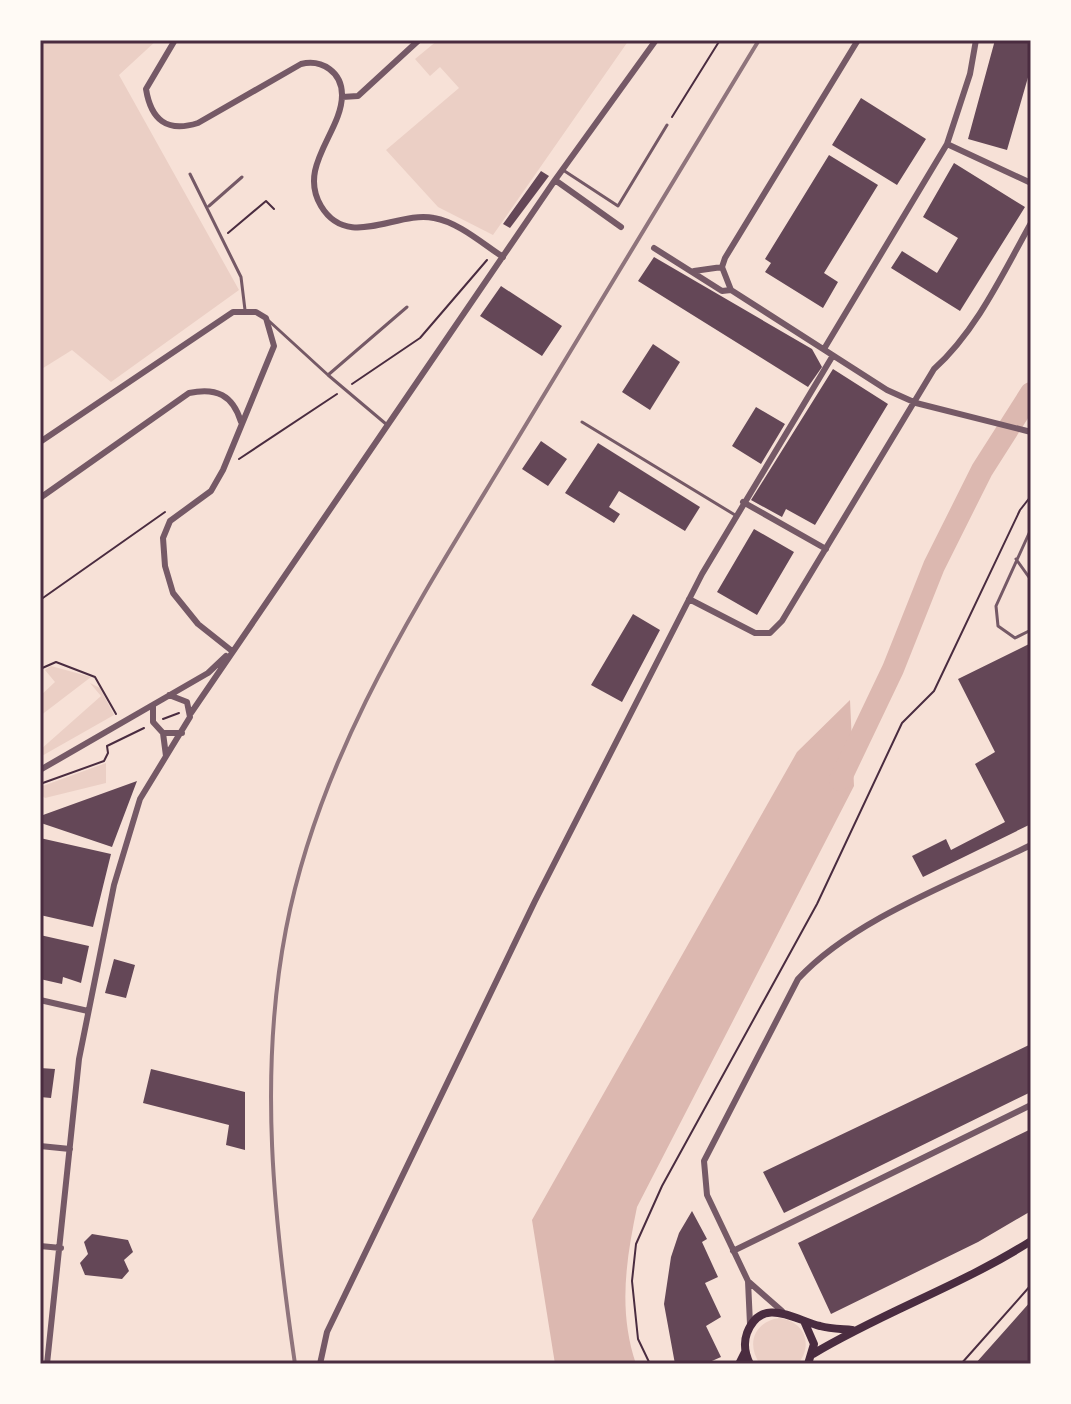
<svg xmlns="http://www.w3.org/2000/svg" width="1071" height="1404" font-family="Mulish,sans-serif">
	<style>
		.green { fill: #ebcfc5 }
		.water { fill: #dcb8b0 }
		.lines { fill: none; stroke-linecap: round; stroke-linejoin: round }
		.river { stroke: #dcb8b0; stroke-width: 22 }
		.building { fill: #644757 }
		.path { stroke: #4a2c40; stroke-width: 2 }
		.service { stroke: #755966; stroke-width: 3 }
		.minor { stroke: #755966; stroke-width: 6 }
		.secondary { stroke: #4a2c40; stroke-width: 8 }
		.rail { stroke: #8f747c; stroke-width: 4 }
		.neatline { fill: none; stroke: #4a2c40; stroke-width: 3 }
	</style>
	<rect width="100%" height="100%" fill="#f7e1d7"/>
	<path class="green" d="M40 40H157L119 75 239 290 111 382 72 350 40 370Z
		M438 40H629L493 235 438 207 386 150 459 88 440 67 430 76 415 59Z
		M51 666 91 677 40 716V696L55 682 45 670Z
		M90 683 100 688 114 715 40 757V750L101 696Z
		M106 763V783L45 798 40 794V787Z
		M779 1318C804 1321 814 1344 798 1364H760C746 1344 754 1322 779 1318Z"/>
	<path class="water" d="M850 700 854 786 637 1207C626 1260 618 1311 636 1364H555L532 1220 797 752Z"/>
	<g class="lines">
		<path class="river" d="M840 780 893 669 934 566 982 470 1031 393"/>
	</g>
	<path class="building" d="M995 40 1031 41V67L1007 150 968 139Z
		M861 98 926 139 897 185 832 145Z
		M829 155 878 185 824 273 838 282 823 308 765 272 771 263 765 259Z
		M954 163 1025 207 960 311 891 268 902 251 937 273 958 238 923 217Z
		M541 171 549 176 510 228 503 224Z
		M654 257 812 349 822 367 808 387 638 281Z
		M501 286 562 326 542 356 480 316Z
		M653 344 680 362 650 410 622 392Z
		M833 369 888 404 815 525 786 509 782 517 751 500Z
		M756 407 785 424 761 464 732 446Z
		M541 441 567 459 548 486 522 469Z
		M598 443 700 507 685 531 619 491 609 507 620 514 614 523 565 493Z
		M754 529 794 552 757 615 717 592Z
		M633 614 660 630 622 702 591 685Z
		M1031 643V824L923 877 912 856 946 839 951 850 1005 822 975 764 995 752 958 679Z
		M137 781 112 847 41 823 43 815Z
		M40 838 111 854 93 927 40 915Z
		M40 935 89 946 81 983 63 977 62 984 40 979Z
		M114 959 135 965 126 998 105 993Z
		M1031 1044V1092L784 1213 763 1172Z
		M40 1068 55 1069 51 1098 40 1097Z
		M151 1069 245 1092V1150L226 1145 229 1125 143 1103Z
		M1031 1129V1211L978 1242 831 1314 798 1243Z
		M692 1211 707 1239 702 1242 718 1277 705 1283 721 1317 706 1326 721 1357 705 1364H675L664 1304 671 1257 679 1233Z
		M92 1234 128 1240 133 1252 124 1260 129 1271 122 1279 85 1275 80 1263 88 1254 84 1242Z
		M1031 1301V1364H975L1000 1336Z"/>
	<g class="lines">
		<path class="path" d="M672 117 720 40
			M228 233 266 201 274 209
			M352 384 420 338 487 260
			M239 459 337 394
			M40 600 165 512
			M40 669 56 662 95 677 116 714
			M163 719 179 713
			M40 784 104 761 108 753 107 746 144 728
			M650 1364 638 1339 632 1281 636 1244 662 1186 817 904 902 723 934 691 1020 510 1031 496
			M961 1364 1031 1285"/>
		<path class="service" d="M563 170 618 206 667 125
			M190 174 241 277 245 310
			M209 206 242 177
			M269 321 328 375 407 307
			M328 375 386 424
			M582 422 735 515
			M1031 529 996 606 998 626 1015 638 1031 630
			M1016 559 1031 580"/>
		<path class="minor" d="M175 40 146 89C151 120 167 133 198 123L301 64C322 59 342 72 342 95 342 132 297 166 321 206 348 251 397 210 434 218 458 222 483 244 503 257
			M858 40 725 258 722 267 731 290 887 390 916 403 1031 432
			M342 97 358 96 419 40
			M947 144 1031 183
			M555 180 621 227
			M654 248 722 291 731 290
			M694 271 722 267
			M824 349 947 144 970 74 976 40
			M40 442 233 312H256L266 318 274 346 223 470 211 491 170 521 163 538 165 566 173 593 198 624 232 651
			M40 498 189 393C216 387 233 395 241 422
			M743 502 826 549
			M689 599 755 633H770L782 621 934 369C977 330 1003 273 1031 223
			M153 706V722L163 733H182
			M191 713 555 180 656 40
			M163 733 166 756
			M40 770 208 673 226 656
			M40 1000 88 1011
			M40 1146 70 1149
			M40 1246 61 1248
			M733 1251 1031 1105
			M749 1282 782 1311
			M750 1324 748 1281 707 1195 704 1161 798 979C853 919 958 881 1031 845
			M47 1364 79 1059 114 885 140 799 190 717 187 702 169 695
			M320 1364 327 1332 535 901 702 574 832 357"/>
		<path class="secondary" d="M804 1321 814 1344 808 1364
			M813 1354C883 1312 962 1285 1031 1241
			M739 1364 745 1352
			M750 1364C745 1354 743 1344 747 1333 762 1295 795 1320 820 1326 830 1329 842 1329 852 1330"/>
		<path class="rail" d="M295 1364C274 1220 258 1074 286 929 320 752 418 603 510 451 593 314 676 177 759 40"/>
	</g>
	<rect width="1071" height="1404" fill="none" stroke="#fffaf5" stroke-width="84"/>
	<rect x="42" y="42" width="987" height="1320" class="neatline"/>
</svg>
